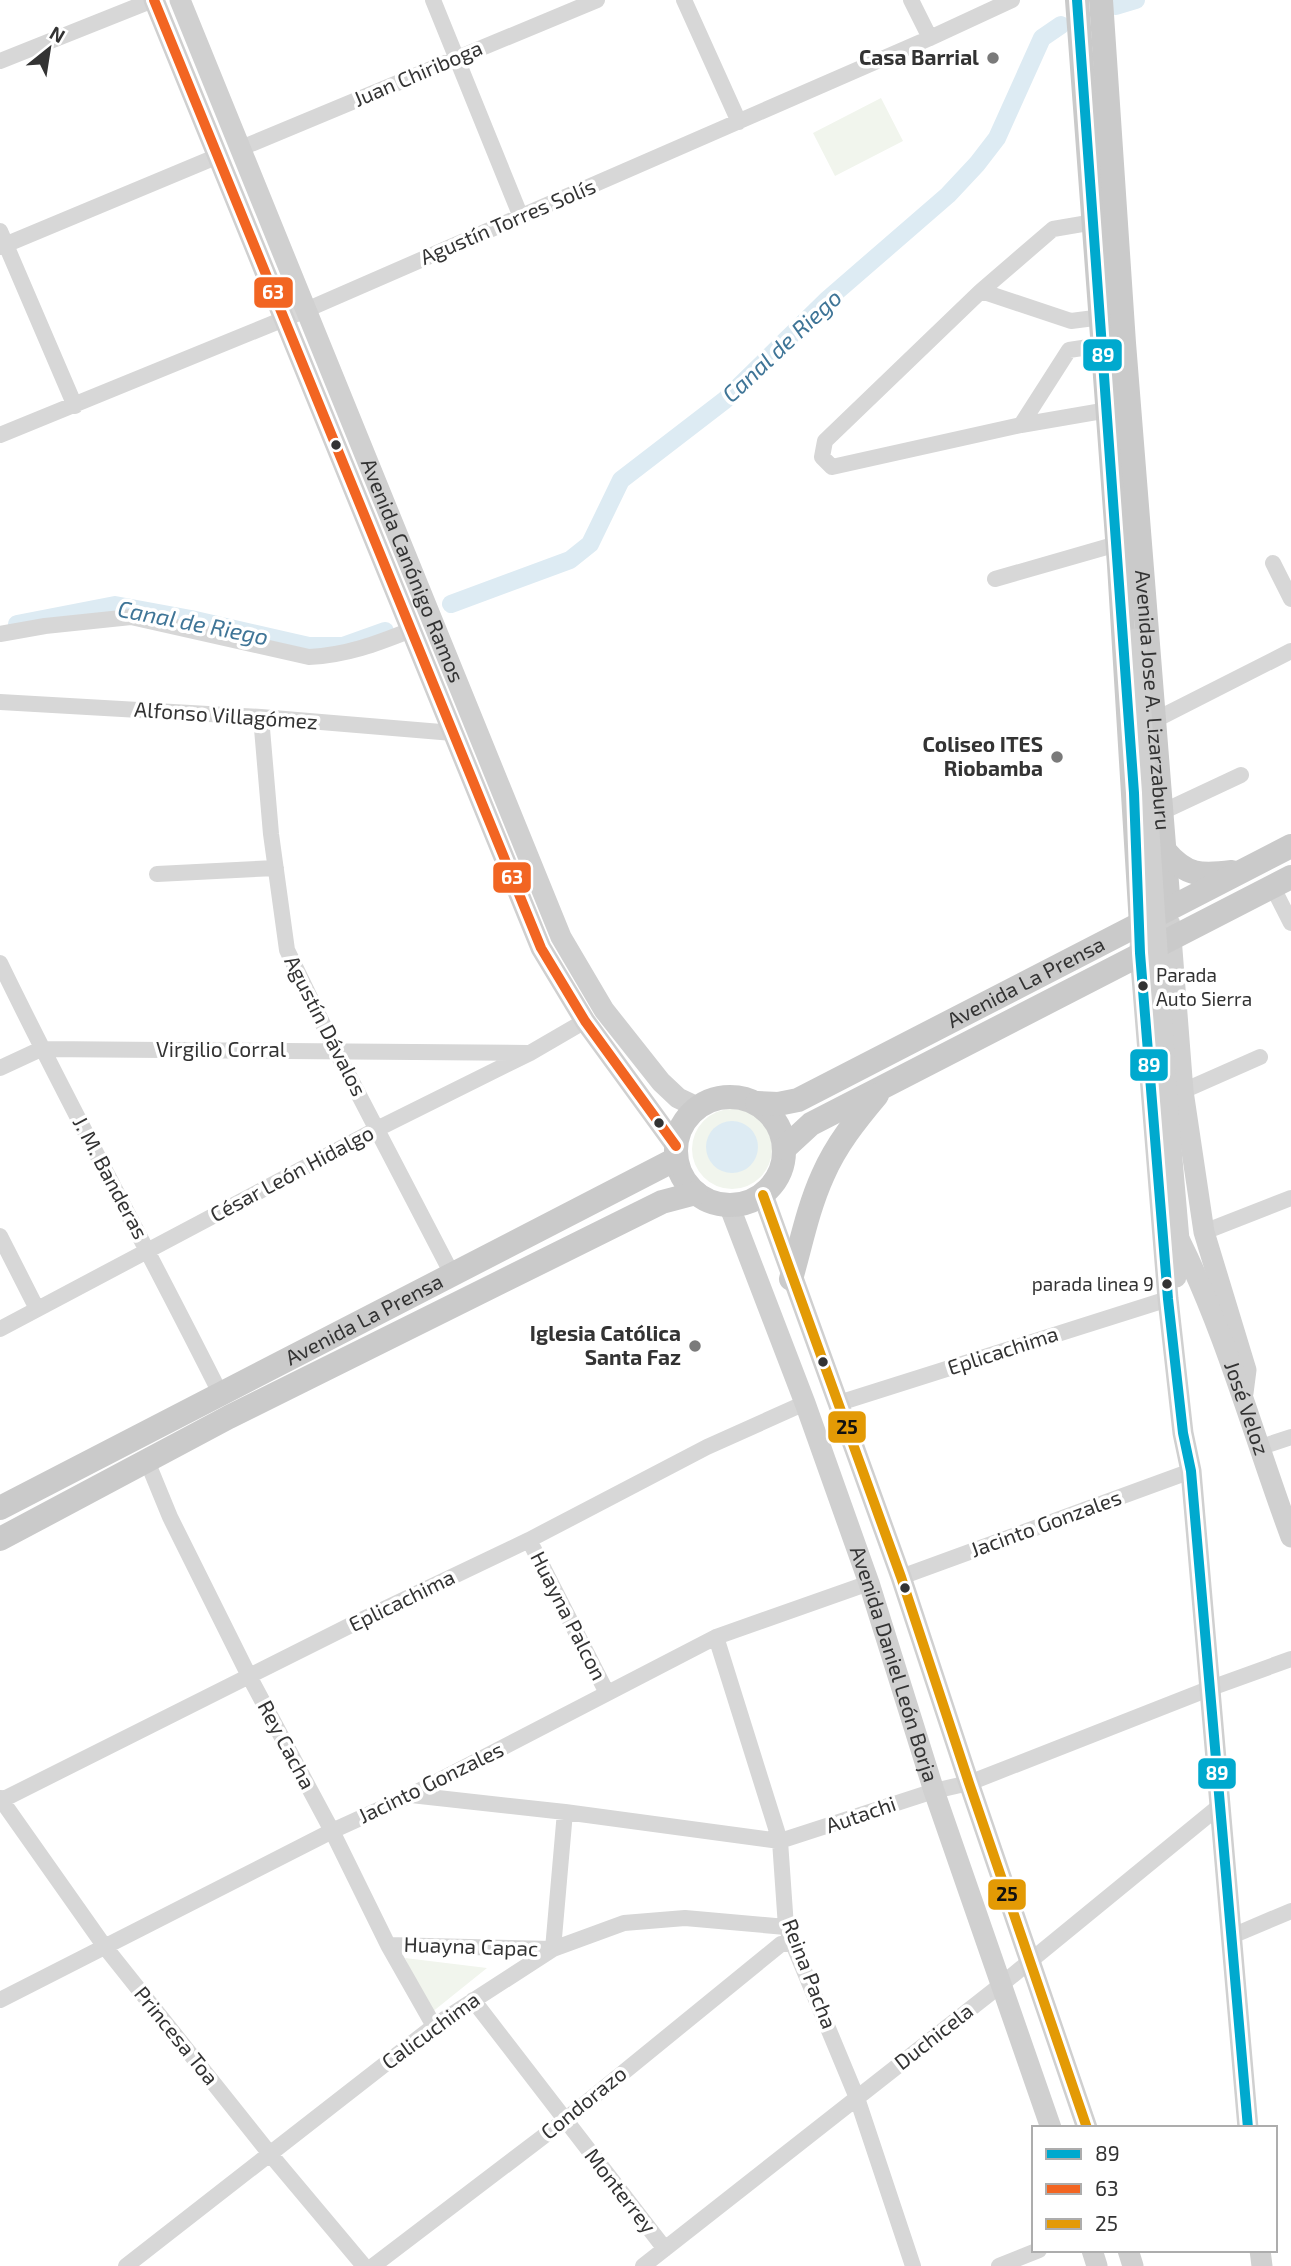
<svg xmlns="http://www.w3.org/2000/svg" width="1291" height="2266" font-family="'Exo 2',sans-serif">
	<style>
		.green { fill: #f1f5ed }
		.water { fill: #ddebf3 }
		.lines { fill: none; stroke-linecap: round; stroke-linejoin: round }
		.canal { stroke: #ddebf3; stroke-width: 18 }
		.street { stroke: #d7d7d7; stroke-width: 16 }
		.secondary { stroke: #d0d0d0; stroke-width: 21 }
		.primary { stroke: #cacaca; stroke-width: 24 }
		.secondary-bridge { stroke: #d0d0d0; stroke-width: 21 }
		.bus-1-casing { stroke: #fff; stroke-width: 16 }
		.bus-2-casing { stroke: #fff; stroke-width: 16 }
		.bus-3-casing { stroke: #fff; stroke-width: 16 }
		.bus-1 { stroke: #00a9ce; stroke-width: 10 }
		.bus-2 { stroke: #f26522; stroke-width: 10 }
		.bus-3 { stroke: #e39a05; stroke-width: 10 }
		.poi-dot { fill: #7a7a7a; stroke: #fff; stroke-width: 2.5 }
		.bus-dot { fill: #333; stroke: #fff; stroke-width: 2.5 }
		.labels { text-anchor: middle; stroke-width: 7; stroke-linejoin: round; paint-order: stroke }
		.bus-label { font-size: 19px; fill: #333; stroke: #fff; text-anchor: start }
		.poi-label { font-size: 21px; font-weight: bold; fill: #333; stroke: #fff; text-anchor: end }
		.street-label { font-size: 21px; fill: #333; stroke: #fff }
		.water-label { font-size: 23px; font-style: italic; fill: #3f7597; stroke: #fff }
		.line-badge { stroke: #fff; stroke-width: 2.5 }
		.badge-label { font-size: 19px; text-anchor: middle; font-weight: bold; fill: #fff }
		.pale-badge-label { font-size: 19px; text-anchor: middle; font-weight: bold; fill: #111 }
	</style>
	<rect width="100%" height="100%" fill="#fff"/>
	<path class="green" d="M881 98 903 141 835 176 813 133Z
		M692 1149a40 40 0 1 1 80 0a40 40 0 1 1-80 0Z
		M405 1958 487 1968 431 2013Z"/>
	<path class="water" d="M706 1147a26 26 0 1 1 52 0a26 26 0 1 1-52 0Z"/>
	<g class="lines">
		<path class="canal" d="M1116 6 1136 0
			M451 604 570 560 590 544 621 480 725 400 828 299 948 195 977 164 997 138 1042 38 1061 25
			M17 624 115 605 191 619 309 646H343L385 631"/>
		<path class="street" d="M433 0 521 217
			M684 0 739 122
			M911 0 930 38
			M0 61 153 0
			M239 149 597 0
			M1094 222 1053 229 981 291 825 441 822 457 832 467 1021 425 1108 410
			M0 231 75 406
			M0 247 218 156
			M981 291 1071 321 1110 316
			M1021 425 1069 350 1102 345
			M0 435 306 310 930 38 1012 0
			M1273 563 1291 599
			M995 579 1117 544
			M0 634 45 626 131 617 309 657C347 655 376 644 411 630
			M0 702 261 717 453 733
			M261 717 271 834 287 950 336 1051 452 1274
			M1155 720 1291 651
			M1162 812 1241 775
			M157 874 276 868
			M1272 886 1291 923
			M0 963C70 1108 148 1249 220 1393
			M0 1068 41 1049 528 1053
			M1183 1091 1260 1057
			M1204 1232 1291 1198
			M0 1236 37 1309
			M0 1329 377 1129 530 1053 585 1021
			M839 1403 1168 1299
			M1258 1448 1291 1437
			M147 1461 170 1517 249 1676 332 1831 388 1945 434 2026
			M529 1540 607 1693
			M901 1577 1191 1471
			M716 1637 780 1841 786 1927 857 2098 913 2266
			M411 1795 565 1812 780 1841 934 1791 969 1783 1211 1688 1291 1659
			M0 1798 105 1947 270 2154 364 2266
			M0 1801 353 1624 529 1540 707 1447 805 1403
			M1232 1936 1291 1911
			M388 1945 553 1949
			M553 1949 565 1812
			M0 2000 332 1831 411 1795 716 1637 869 1583
			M473 2000 665 2249
			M126 2266 434 2026 553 1949 624 1923 685 1918 786 1927
			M373 2266 565 2120 781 1944 794 1943
			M643 2266 1002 1984 1222 1804
			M999 2266 1039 2250"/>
		<g class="secondary">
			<path d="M154 0 541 948 585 1021 676 1146"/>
			<path id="s1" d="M180 0 561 937 604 1010 661 1082 678 1098 697 1107"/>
			<path d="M1170 924 1183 1091 1204 1232 1246 1370 1243 1393"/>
			<path d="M1141 925 1140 953 1168 1299 1183 1433 1191 1471 1248 2128"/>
			<path d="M1168 1113 1179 1240 1176 1277"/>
			<path d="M763 1195 901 1577 969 1783 1087 2128"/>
			<path id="s2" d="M729 1205 805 1403 869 1583 934 1791 1051 2128"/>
			<path id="s3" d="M1180 1241C1227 1336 1254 1438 1291 1537"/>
			<path d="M1092 2250 1097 2266"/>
			<path d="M1128 2250 1133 2266"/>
			<path d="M1260 2250 1262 2266"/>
		</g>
		<g class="primary">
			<path d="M1077 0 1119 565 1141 925"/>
			<path id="s4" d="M1101 0 1124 343 1169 908"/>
			<path d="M1165 851C1186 876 1201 876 1232 872"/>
			<circle cx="730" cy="1151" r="54"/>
			<path id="s5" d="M757 1103 778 1104 798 1100 1291 846"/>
			<path d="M785 1148 811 1124 1291 877"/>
			<path d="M791 1279C801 1244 808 1208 823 1175 836 1145 856 1120 877 1095"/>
			<path id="s6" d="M0 1508 676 1159"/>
			<path d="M0 1539 229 1417 662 1202 696 1193"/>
		</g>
		<path class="secondary-bridge" d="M1136 639 1168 1113"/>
		<g class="bus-1-casing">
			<path id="bus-1" d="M1077 0 1134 793 1140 953 1168 1299 1183 1433 1191 1471 1248 2128"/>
		</g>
		<g class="bus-2-casing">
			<path id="bus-2" d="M154 0 541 948 585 1021 676 1146"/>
		</g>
		<g class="bus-3-casing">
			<path id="bus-3" d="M763 1195 901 1577 969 1783 1087 2128"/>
		</g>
		<use href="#bus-1" class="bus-1"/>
		<use href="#bus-2" class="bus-2"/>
		<use href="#bus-3" class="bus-3"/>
	</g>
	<g class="poi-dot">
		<circle cx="993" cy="58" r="7"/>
		<circle cx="1057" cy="757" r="7"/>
		<circle cx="695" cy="1346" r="7"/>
	</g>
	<g class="bus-dot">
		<circle cx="336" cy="445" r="6"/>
		<circle cx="1143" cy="986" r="6"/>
		<circle cx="659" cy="1123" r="6"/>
		<circle cx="1167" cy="1284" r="6"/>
		<circle cx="823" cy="1362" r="6"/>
		<circle cx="905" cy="1588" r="6"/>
	</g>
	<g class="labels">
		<g class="bus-label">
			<text x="1156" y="982">Parada<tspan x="1156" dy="24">Auto Sierra</tspan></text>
			<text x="1154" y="1291" text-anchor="end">parada linea 9</text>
		</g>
		<g class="poi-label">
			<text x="979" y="65">Casa Barrial</text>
			<text x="1043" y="752">Coliseo ITES<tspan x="1043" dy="24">Riobamba</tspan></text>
			<text x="681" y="1341">Iglesia Católica<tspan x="681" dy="24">Santa Faz</tspan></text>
		</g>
		<g class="street-label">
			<text transform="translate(418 74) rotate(-23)" y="7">Juan Chiriboga</text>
			<text transform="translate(508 222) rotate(-23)" y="7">Agustín Torres Solís</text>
			<text dy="7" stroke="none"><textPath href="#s1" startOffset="616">Avenida Canónigo Ramos</textPath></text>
			<text dy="7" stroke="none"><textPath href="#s4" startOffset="702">Avenida Jose A. Lizarzaburu</textPath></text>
			<text transform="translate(226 716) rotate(4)" y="7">Alfonso Villagómez</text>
			<text dy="7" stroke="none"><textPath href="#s5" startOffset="298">Avenida La Prensa</textPath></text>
			<text transform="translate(325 1026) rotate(63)" y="7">Agustín Dávalos</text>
			<text x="221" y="1057">Virgilio Corral</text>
			<text transform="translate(292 1174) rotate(-28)" y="7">César León Hidalgo</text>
			<text transform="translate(110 1178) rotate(62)" y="7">J. M. Banderas</text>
			<text dy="7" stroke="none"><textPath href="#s6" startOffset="410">Avenida La Prensa</textPath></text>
			<text transform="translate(1003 1351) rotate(-18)" y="7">Eplicachima</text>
			<text dy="7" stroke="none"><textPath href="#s3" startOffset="180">José Veloz</textPath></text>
			<text transform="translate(1046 1524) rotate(-20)" y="7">Jacinto Gonzales</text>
			<text transform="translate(402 1601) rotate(-26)" y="7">Eplicachima</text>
			<text transform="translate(568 1616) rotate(63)" y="7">Huayna Palcon</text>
			<text dy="7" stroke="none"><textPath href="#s2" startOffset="488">Avenida Daniel León Borja</textPath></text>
			<text transform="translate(286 1745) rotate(62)" y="7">Rey Cacha</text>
			<text transform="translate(431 1783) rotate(-26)" y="7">Jacinto Gonzales</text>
			<text transform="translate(861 1815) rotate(-19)" y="7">Autachi</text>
			<text transform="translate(471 1947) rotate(2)" y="7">Huayna Capac</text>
			<text transform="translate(809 1974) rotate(69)" y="7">Reina Pacha</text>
			<text transform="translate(431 2031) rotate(-36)" y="7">Calicuchima</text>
			<text transform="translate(176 2036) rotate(51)" y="7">Princesa Toa</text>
			<text transform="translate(934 2037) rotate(-38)" y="7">Duchicela</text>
			<text transform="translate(584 2103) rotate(-39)" y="7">Condorazo</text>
			<text transform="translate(620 2191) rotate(52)" y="7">Monterrey</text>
		</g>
		<g class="water-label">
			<text transform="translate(782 346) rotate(-43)" y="8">Canal de Riego</text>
			<text transform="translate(193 623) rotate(11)" y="8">Canal de Riego</text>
		</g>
	</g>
	<g class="line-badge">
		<rect x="253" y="276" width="41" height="33" rx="7" fill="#f26522"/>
		<rect x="1082" y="338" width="41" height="34" rx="7" fill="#00a9ce"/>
		<rect x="492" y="861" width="40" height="33" rx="7" fill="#f26522"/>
		<rect x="1129" y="1048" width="40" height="34" rx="7" fill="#00a9ce"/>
		<rect x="827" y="1410" width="40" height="34" rx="7" fill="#e39a05"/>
		<rect x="1197" y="1757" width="40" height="33" rx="7" fill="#00a9ce"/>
		<rect x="987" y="1878" width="40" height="33" rx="7" fill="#e39a05"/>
	</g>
	<g class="badge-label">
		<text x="273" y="299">63</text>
		<text x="1103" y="362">89</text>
		<text x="512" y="884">63</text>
		<text x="1149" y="1072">89</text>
		<text x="1217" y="1780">89</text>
	</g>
	<g class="pale-badge-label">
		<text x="847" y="1434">25</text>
		<text x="1007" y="1901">25</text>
	</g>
	<rect x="1032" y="2126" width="245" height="126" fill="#ffffff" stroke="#adadad" stroke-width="2"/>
	<rect x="1046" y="2149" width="35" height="10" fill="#00a9ce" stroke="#adadad" stroke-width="2"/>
	<text x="1095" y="2161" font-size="21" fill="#333333">89</text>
	<rect x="1046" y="2184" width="35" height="10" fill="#f26522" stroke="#adadad" stroke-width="2"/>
	<text x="1095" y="2196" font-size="21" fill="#333333">63</text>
	<rect x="1046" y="2219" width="35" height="10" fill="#e39a05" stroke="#adadad" stroke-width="2"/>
	<text x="1095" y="2231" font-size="21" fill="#333333">25</text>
	<g transform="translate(49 49) rotate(30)" stroke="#ffffff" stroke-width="5" paint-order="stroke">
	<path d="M0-5L12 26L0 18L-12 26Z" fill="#333333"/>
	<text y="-10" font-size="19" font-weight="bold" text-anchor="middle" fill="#333333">N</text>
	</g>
</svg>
